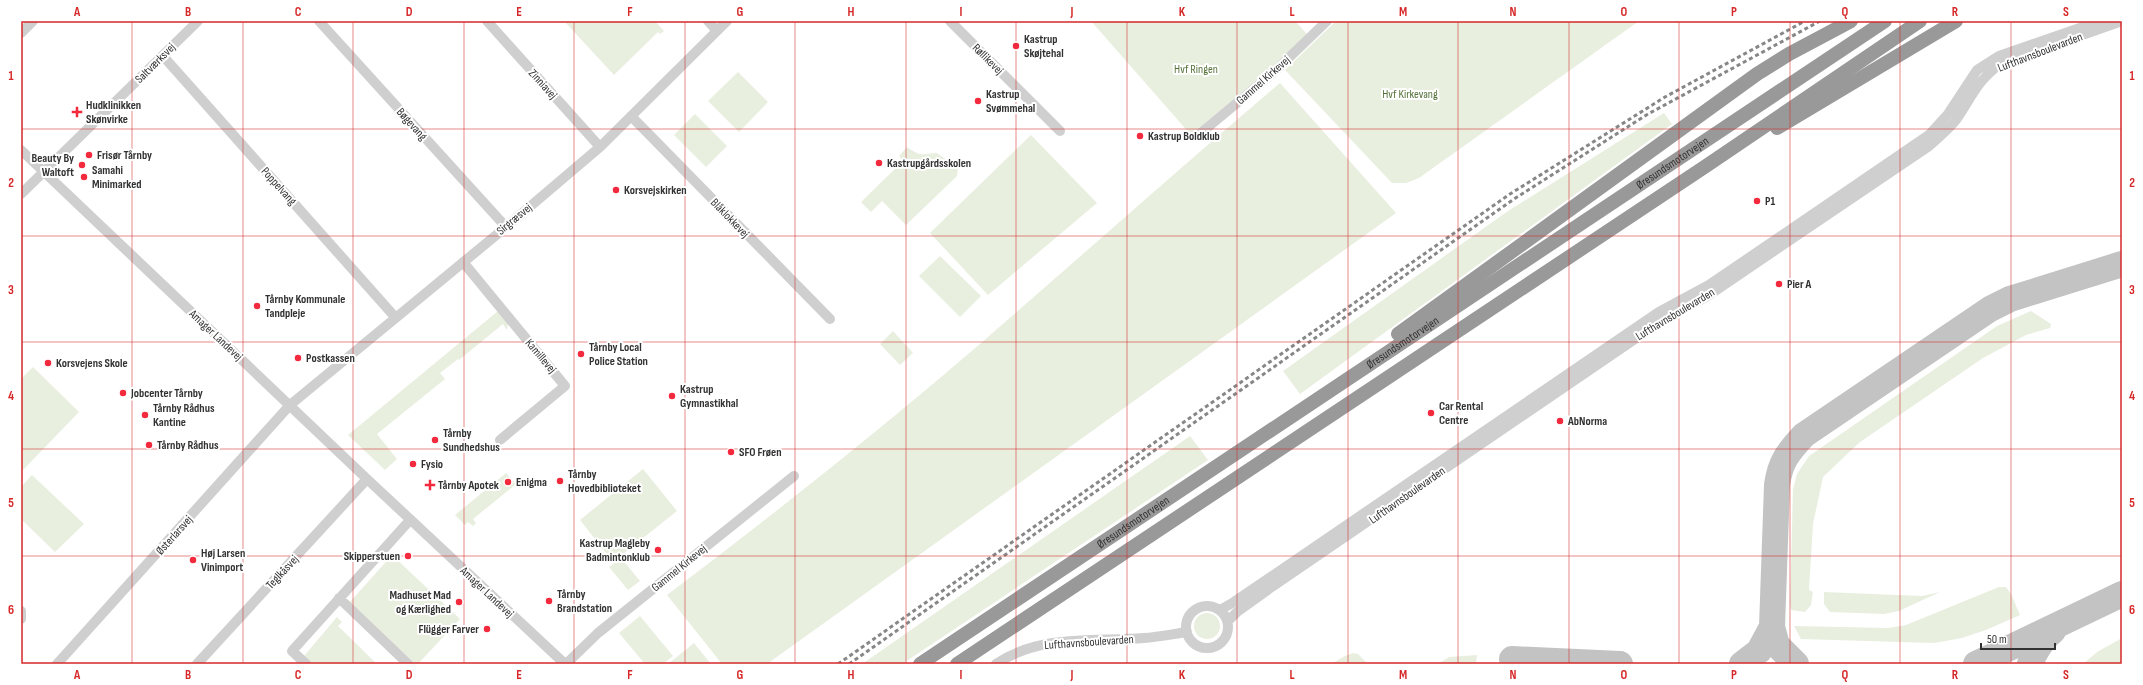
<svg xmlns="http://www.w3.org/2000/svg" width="2143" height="685" font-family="'Sofia Sans Condensed',sans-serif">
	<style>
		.green { fill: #e8efdf }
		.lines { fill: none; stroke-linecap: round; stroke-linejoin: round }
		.taxiway { stroke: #c3c3c3; stroke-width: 26 }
		.minor { stroke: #cfcfcf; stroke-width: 10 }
		.highway { stroke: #999; stroke-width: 14 }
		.rail { stroke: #878787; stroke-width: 3; stroke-dasharray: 4 3; stroke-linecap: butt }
		.grid { fill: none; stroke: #d62828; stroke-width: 1; stroke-opacity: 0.55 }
		.poi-dot { fill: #f32a3d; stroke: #fff; stroke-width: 1.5 }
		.labels { text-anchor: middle; stroke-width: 4; stroke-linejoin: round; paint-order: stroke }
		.poi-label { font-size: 12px; font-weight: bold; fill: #323232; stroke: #fff; text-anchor: start }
		.street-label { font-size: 12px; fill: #323232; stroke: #fff }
		.park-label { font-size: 12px; fill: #56723a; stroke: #fff }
		.neatline { fill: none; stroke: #d62828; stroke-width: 1.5 }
		.grid-label { font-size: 13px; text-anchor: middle; font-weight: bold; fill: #d62828 }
	</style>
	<rect width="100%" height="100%" fill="#fff"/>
	<path class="green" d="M564 21H655L664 31 660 34 658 32 614 75Z
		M1091 21H1295L1307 34 1278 62 1191 135Z
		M1336 21H1639L1419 178 1406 183H1392L1285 70Z
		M738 72 768 102 739 132 708 101Z
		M1280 83 1396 213 767 664H722L667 595C774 514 879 431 980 344 1080 257 1179 169 1280 83Z
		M1664 113 1672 124 1300 394 1283 371 1508 211Z
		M695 114 727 146 706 167 674 135Z
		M1031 135 1097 203 988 295 930 233Z
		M907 147C921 157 921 154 937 153L958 168 957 176 906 225 882 201 871 212 861 202 903 161 899 156Z
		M940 256 981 296 960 317 919 276Z
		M498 311 508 324 507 330 503 324 459 360 458 359 440 373 445 379 377 434 397 459 385 470 348 435Z
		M2031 311 2051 324 2050 328 2026 335 1983 358 1860 442 1823 477 1813 524 1809 590 1813 592 1811 605 1805 612 1791 610 1790 605 1793 489 1797 474 1809 456 1997 326Z
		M893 331 913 353 900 365 880 344Z
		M33 367 79 412 21 472V379Z
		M1190 436 1208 460 902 664H862Z
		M643 469 677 511 613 562 580 520Z
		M506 473 516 484 473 519 476 523 473 526 468 522 465 525 455 515Z
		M32 475 84 524 55 552 21 519V487Z
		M392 555 460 619 418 664H413L349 603Z
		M621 558 640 581 628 590 609 567Z
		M1999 587H2006L2011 594 2020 615 1986 630 1962 638 1934 643 1801 639 1794 626 1888 628 1906 625Z
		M1824 592 1922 596 1940 592 1899 611 1884 614 1830 612 1824 604Z
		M1194 626a13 13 0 1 1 26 0a13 13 0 1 1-26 0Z
		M640 616 673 656 663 664H645L619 633Z
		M337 617 342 622 338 626 377 664H312L304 656Z
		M2122 638V664H2083L2097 652Z
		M694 643 711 664H668Z
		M1353 653 1358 654 1368 664H1331L1345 656Z
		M1477 655 1476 664H1438L1449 657Z"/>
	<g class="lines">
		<path class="taxiway" d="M1772 627 1777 645 1796 664
			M1512 659 1620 664
			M1742 664 1759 651 1772 627 1777 485C1780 462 1788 452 1804 435L1990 309 2010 299 2122 264
			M1976 664 2122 594
			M2030 664C2035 651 2042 640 2053 631"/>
		<path class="minor" d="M319 21 506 227
			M487 21 600 147
			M708 21 717 31
			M950 21 1060 131
			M21 33 33 21
			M163 56 395 317
			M631 116 830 319
			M1196 137 1274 72 1327 21
			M21 150 367 479 565 664
			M21 194 198 21
			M463 262 565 386 500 440
			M339 598 408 664
			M1186 627a21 21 0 1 1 42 0a21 21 0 1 1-42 0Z
			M1220 610 1234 602 1659 312 1709 285 1929 135 1948 114 1977 70 1999 56 2100 21
			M21 611V619
			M1228 621 1237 612 1273 586 1667 317 1706 297 1929 146C1938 138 1948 130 1956 120 1972 97 1976 82 2000 64L2122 21
			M57 664 290 405 506 227 600 147 727 21
			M197 664 367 479
			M306 664 292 651 410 520
			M566 664 598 633 794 476
			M996 664C1040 634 1094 642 1144 638 1158 637 1173 634 1187 632"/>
		<g class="highway">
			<path d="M1777 128 1956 21"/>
			<path d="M1398 334 1757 74 1789 54 1851 21"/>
			<path id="s1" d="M920 664 1885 21"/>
			<path d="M957 664 1706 166 1920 21"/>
		</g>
		<path class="rail" d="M838 664 1510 194 1665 97 1805 21
			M849 664 1514 199 1648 114 1820 21"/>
	</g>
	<path class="grid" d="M132 21V664M243 21V664M353 21V664M464 21V664M574 21V664M685 21V664M795 21V664M906 21V664M1016 21V664M1127 21V664M1237 21V664M1348 21V664M1458 21V664M1569 21V664M1679 21V664M1790 21V664M1900 21V664M2011 21V664M21 129H2122M21 236H2122M21 342H2122M21 449H2122M21 556H2122"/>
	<g class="poi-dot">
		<circle cx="1016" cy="46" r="4"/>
		<circle cx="978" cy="101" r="4"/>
		<path d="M75 106h4v4h4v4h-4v4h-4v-4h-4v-4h4z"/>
		<circle cx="1140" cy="136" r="4"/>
		<circle cx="89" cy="155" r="4"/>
		<circle cx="879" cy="163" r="4"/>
		<circle cx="82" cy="165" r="4"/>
		<circle cx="84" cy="177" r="4"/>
		<circle cx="616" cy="190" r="4"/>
		<circle cx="1757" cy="201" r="4"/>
		<circle cx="1779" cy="284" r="4"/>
		<circle cx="257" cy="306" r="4"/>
		<circle cx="581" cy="354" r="4"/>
		<circle cx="298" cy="358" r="4"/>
		<circle cx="48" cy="363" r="4"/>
		<circle cx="123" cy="393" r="4"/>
		<circle cx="672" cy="396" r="4"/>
		<circle cx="1431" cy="413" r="4"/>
		<circle cx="145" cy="415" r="4"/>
		<circle cx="1560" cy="421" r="4"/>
		<circle cx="435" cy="440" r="4"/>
		<circle cx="149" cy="445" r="4"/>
		<circle cx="731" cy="452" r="4"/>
		<circle cx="413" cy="464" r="4"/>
		<circle cx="560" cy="481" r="4"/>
		<circle cx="508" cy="482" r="4"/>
		<path d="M428 479h4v4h4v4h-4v4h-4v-4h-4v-4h4z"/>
		<circle cx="658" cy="550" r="4"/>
		<circle cx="408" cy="556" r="4"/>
		<circle cx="193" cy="560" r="4"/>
		<circle cx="549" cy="601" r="4"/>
		<circle cx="459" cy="602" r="4"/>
		<circle cx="487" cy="629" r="4"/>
	</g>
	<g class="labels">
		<g class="poi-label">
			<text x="1024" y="43">Kastrup<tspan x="1024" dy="14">Skøjtehal</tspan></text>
			<text x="986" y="98">Kastrup<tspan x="986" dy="14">Svømmehal</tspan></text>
			<text x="86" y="109">Hudklinikken<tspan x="86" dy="14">Skønvirke</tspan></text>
			<text x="1148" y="140">Kastrup Boldklub</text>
			<text x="97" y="159">Frisør Tårnby</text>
			<text x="74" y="162" text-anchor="end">Beauty By<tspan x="74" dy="14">Waltoft</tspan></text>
			<text x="887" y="167">Kastrupgårdsskolen</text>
			<text x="92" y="174">Samahi<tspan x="92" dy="14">Minimarked</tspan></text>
			<text x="624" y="194">Korsvejskirken</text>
			<text x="1765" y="205">P1</text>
			<text x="1787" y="288">Pier A</text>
			<text x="265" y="303">Tårnby Kommunale<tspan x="265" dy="14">Tandpleje</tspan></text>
			<text x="589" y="351">Tårnby Local<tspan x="589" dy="14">Police Station</tspan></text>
			<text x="306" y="362">Postkassen</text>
			<text x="56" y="367">Korsvejens Skole</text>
			<text x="680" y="393">Kastrup<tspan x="680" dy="14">Gymnastikhal</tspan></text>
			<text x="131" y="397">Jobcenter Tårnby</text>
			<text x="1439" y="410">Car Rental<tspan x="1439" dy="14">Centre</tspan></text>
			<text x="153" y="412">Tårnby Rådhus<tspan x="153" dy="14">Kantine</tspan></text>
			<text x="1568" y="425">AbNorma</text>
			<text x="443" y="437">Tårnby<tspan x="443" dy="14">Sundhedshus</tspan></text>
			<text x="157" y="449">Tårnby Rådhus</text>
			<text x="739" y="456">SFO Frøen</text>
			<text x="421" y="468">Fysio</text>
			<text x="568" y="478">Tårnby<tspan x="568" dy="14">Hovedbiblioteket</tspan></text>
			<text x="516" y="486">Enigma</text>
			<text x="438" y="489">Tårnby Apotek</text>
			<text x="650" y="547" text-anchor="end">Kastrup Magleby<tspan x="650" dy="14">Badmintonklub</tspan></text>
			<text x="201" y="557">Høj Larsen<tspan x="201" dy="14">Vinimport</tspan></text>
			<text x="400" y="560" text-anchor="end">Skipperstuen</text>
			<text x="557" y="598">Tårnby<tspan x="557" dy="14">Brandstation</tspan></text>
			<text x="451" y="599" text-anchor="end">Madhuset Mad<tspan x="451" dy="14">og Kærlighed</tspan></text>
			<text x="479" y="633" text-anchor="end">Flügger Farver</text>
		</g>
		<g class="street-label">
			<text transform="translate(2040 52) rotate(-21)" y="4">Lufthavnsboulevarden</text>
			<text transform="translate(988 59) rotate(45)" y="4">Røllikevej</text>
			<text transform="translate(155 63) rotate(-45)" y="4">Saltværksvej</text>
			<text transform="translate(1263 80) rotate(-41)" y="4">Gammel Kirkevej</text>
			<text transform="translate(543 84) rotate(48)" y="4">Zinniavej</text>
			<text transform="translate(412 124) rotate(48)" y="4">Bøgevang</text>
			<text dy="4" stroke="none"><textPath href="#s1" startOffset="904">Øresundsmotorvejen</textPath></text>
			<text transform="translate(279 186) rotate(48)" y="4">Poppelvang</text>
			<text transform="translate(730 218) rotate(46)" y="4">Blåklokkevej</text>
			<text transform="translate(514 219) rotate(-40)" y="4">Sirgræsvej</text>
			<text transform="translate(1675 314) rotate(-31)" y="4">Lufthavnsboulevarden</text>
			<text transform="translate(216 335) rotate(43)" y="4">Amager Landevej</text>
			<text dy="4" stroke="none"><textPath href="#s1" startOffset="580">Øresundsmotorvejen</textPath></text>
			<text transform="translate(541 356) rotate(50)" y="4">Kamillevej</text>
			<text transform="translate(1407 495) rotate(-35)" y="4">Lufthavnsboulevarden</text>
			<text dy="4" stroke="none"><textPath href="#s1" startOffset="256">Øresundsmotorvejen</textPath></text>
			<text transform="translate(174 535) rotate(-48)" y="4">Østerlarsvej</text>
			<text transform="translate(679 568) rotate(-39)" y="4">Gammel Kirkevej</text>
			<text transform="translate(282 572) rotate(-47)" y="4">Teglkåsvej</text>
			<text transform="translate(487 592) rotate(43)" y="4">Amager Landevej</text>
			<text transform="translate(1089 642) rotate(-4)" y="4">Lufthavnsboulevarden</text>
		</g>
		<g class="park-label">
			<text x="1196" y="73">Hvf Ringen</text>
			<text x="1410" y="98">Hvf Kirkevang</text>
		</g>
	</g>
	<rect width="2143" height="685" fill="none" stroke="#ffffff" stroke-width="44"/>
	<path d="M1981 643v6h74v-6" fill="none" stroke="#323232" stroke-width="2"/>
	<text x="1987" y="643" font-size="12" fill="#323232" stroke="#ffffff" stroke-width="3" paint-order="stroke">50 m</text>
	<rect x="22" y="22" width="2099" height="641" class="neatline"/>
	<g class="grid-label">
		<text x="77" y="16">A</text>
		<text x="188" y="16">B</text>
		<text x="298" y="16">C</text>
		<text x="409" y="16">D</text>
		<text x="519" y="16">E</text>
		<text x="630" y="16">F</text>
		<text x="740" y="16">G</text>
		<text x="851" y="16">H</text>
		<text x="961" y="16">I</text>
		<text x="1072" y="16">J</text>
		<text x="1182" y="16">K</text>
		<text x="1292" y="16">L</text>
		<text x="1403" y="16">M</text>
		<text x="1513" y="16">N</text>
		<text x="1624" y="16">O</text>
		<text x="1734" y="16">P</text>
		<text x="1845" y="16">Q</text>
		<text x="1955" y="16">R</text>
		<text x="2066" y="16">S</text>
		<text x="11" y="80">1</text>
		<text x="2132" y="80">1</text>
		<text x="11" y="187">2</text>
		<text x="2132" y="187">2</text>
		<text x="11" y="294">3</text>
		<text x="2132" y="294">3</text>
		<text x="11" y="400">4</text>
		<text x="2132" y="400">4</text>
		<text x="11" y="507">5</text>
		<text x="2132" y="507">5</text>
		<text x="11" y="614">6</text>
		<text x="2132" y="614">6</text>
		<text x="77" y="679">A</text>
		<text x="188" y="679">B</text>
		<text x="298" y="679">C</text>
		<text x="409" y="679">D</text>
		<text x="519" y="679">E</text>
		<text x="630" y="679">F</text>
		<text x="740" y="679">G</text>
		<text x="851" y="679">H</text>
		<text x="961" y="679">I</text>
		<text x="1072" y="679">J</text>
		<text x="1182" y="679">K</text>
		<text x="1292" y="679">L</text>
		<text x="1403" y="679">M</text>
		<text x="1513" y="679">N</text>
		<text x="1624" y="679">O</text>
		<text x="1734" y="679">P</text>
		<text x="1845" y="679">Q</text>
		<text x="1955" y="679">R</text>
		<text x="2066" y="679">S</text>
	</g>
</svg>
